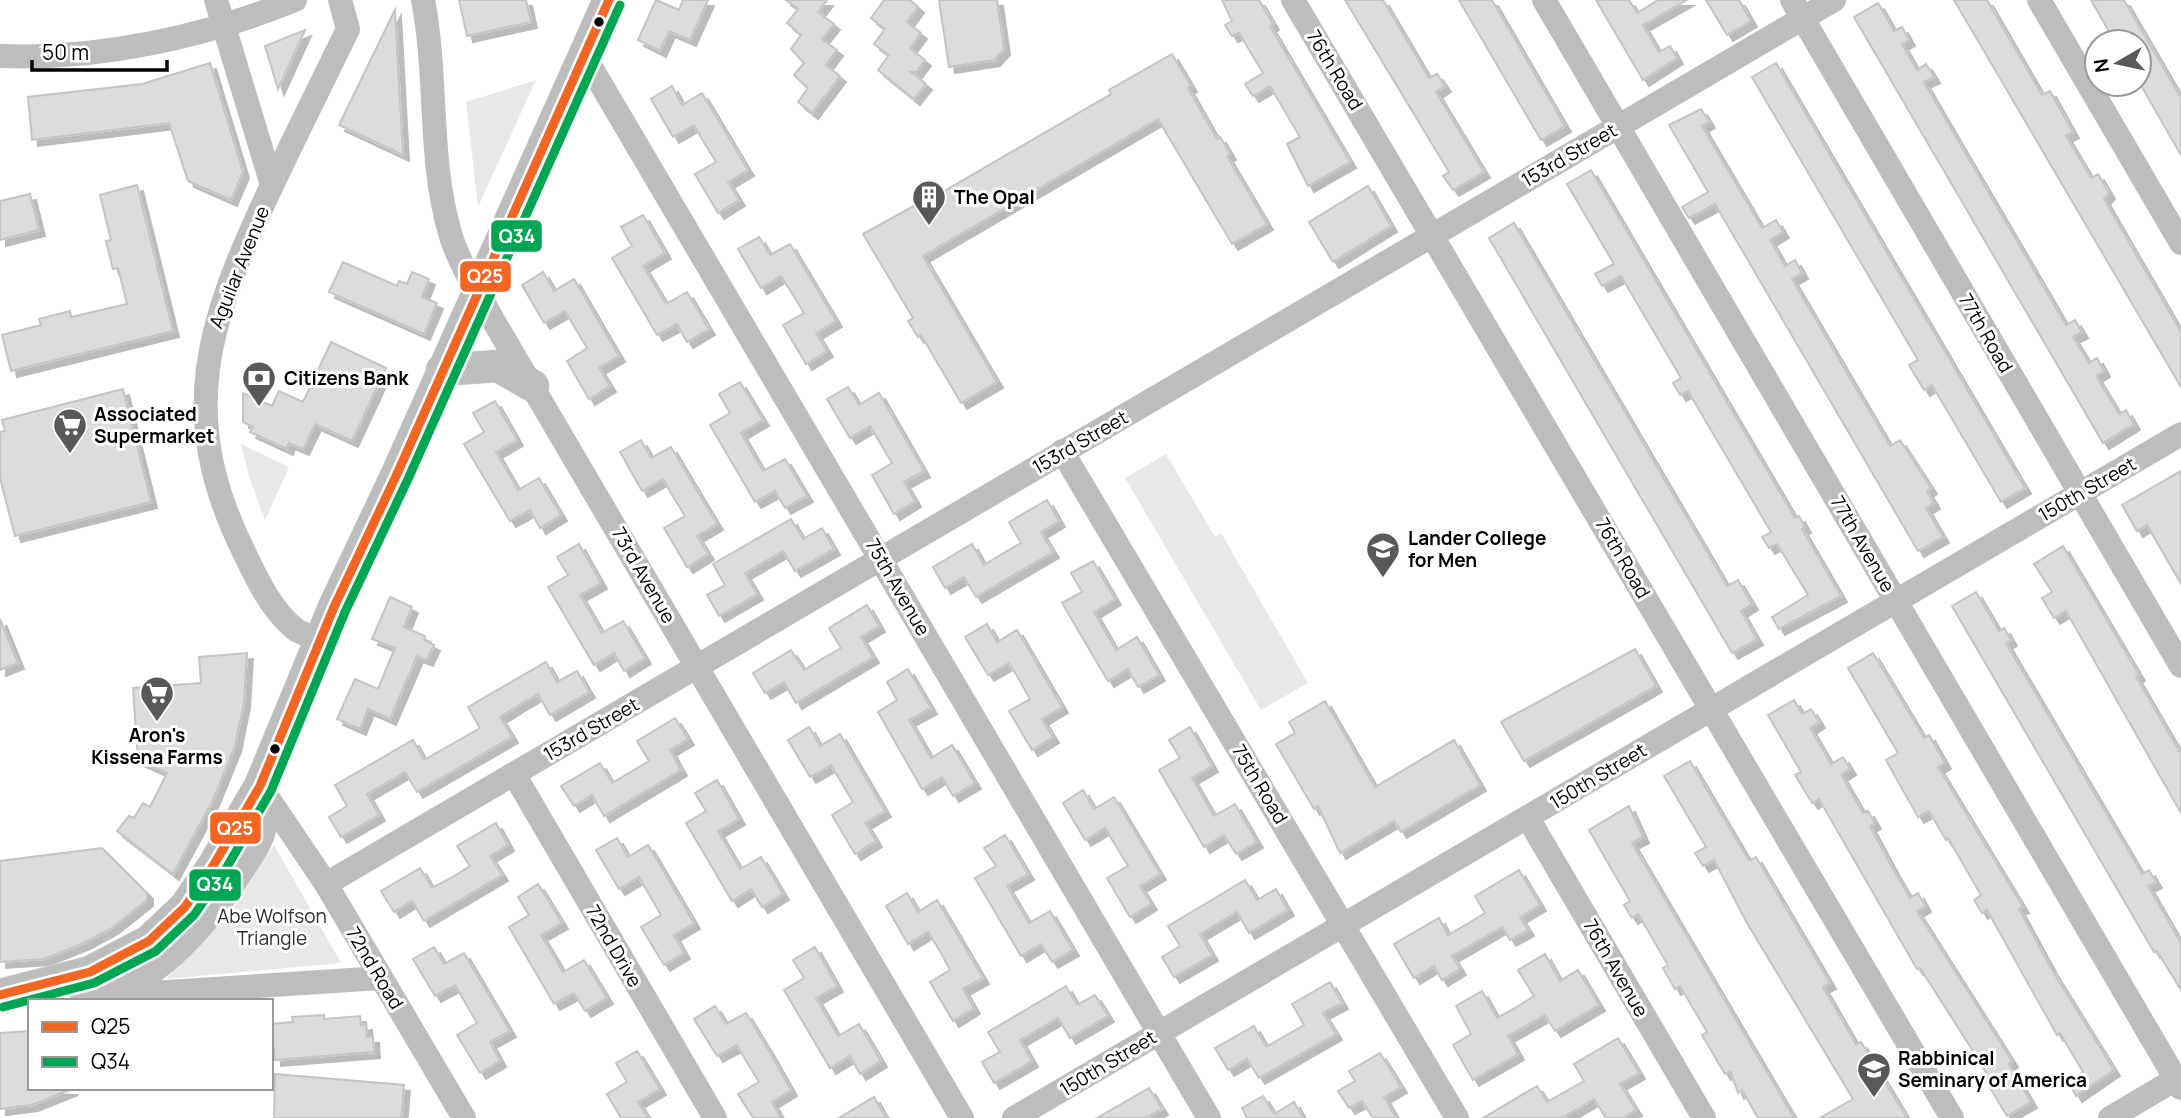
<svg xmlns="http://www.w3.org/2000/svg" width="2181" height="1118" font-family="Manrope,sans-serif">
	<style>
		.green { fill: #e8e8e8 }
		.building { fill: #dcdcdc; stroke: #c4c4c4; stroke-width: 2; filter: url(#shadow) }
		.lines { fill: none; stroke-linecap: round; stroke-linejoin: round }
		.major-casing { stroke: #dbdbdb; stroke-width: 33 }
		.minor { stroke: #bdbdbd; stroke-width: 24 }
		.major { stroke: #bdbdbd; stroke-width: 32 }
		.bus-1-casing { stroke: #fff; stroke-width: 14 }
		.bus-2-casing { stroke: #fff; stroke-width: 14 }
		.bus-1 { stroke: #f26522; stroke-width: 9 }
		.bus-2 { stroke: #00a651; stroke-width: 9 }
		.bus-dot { fill: #000; stroke: #fff; stroke-width: 2.5 }
		.labels { text-anchor: middle; stroke-width: 6; stroke-linejoin: round; paint-order: stroke }
		.street-label { font-size: 19px; fill: #000; stroke: #fff }
		.poi-label { font-size: 19px; font-weight: bold; fill: #000; stroke: #fff; text-anchor: start }
		.park-label { font-size: 19px; fill: #2d2d2d; stroke: #fff }
		.line-badge { stroke: #fff; stroke-width: 2.5 }
		.badge-label { font-size: 19px; text-anchor: middle; font-weight: bold; fill: #fff }
	</style>
	<defs>
		<filter id="shadow"><feDropShadow dx="6" dy="6" stdDeviation="0" flood-color="#0004"/></filter>
	</defs>
	<rect width="100%" height="100%" fill="#fff"/>
	<path class="green" d="M536 80 478 207 466 102Z
		M241 444 289 467 265 520 250 480Z
		M1166 454 1215 537 1221 533 1308 683 1261 710 1125 478Z
		M274 845 341 963 166 979 232 910Z"/>
	<path class="building" d="M459 0H526L531 22 467 36Z
		M656 0 679 10 683 0H708L690 40 669 31 660 51 638 40Z
		M786 0H827L818 12 834 24 822 39 837 50 826 65 840 76 812 113 798 102 808 88 794 75 804 63 791 49 801 35 787 23 798 9Z
		M884 0H910L918 7 907 22 921 33 910 48 925 60 916 72H911L926 84 914 99 878 70 889 55 874 44 885 29 871 18Z
		M939 0H997L1004 49 994 60 949 67Z
		M1222 0H1259L1273 24 1270 26 1350 162 1308 186 1287 144 1300 137 1270 86 1253 96 1245 84 1263 73 1239 33 1232 36 1225 25 1232 21Z
		M1345 0H1383L1429 78 1437 74 1445 86 1436 92 1484 172 1453 190 1443 176 1449 172Z
		M1459 0H1492L1565 126 1541 140Z
		M1596 0H1629L1637 13 1658 0H1687L1643 25 1659 52 1670 46 1677 58 1643 80Z
		M1706 0H1739L1751 21 1727 35Z
		M1954 0H1987L2042 95 2050 91 2073 132 2066 136 2091 178 2098 174 2109 193 2104 199 2181 332V387Z
		M2091 0H2124L2138 24 2181 98V155L2139 82V42H2115Z
		M1878 3 1894 31 1902 27 1909 40 1902 44 1917 70 1926 64 1934 77 1924 82 1939 108 2066 325 2075 320 2082 332 2073 337 2089 363 2097 358 2104 371 2096 376 2119 414 2126 410 2134 424 2103 443 1854 17Z
		M395 10 403 155 339 125Z
		M305 30 278 89 265 46Z
		M1172 54 1191 86 1188 88 1217 139 1220 137 1230 154 1227 156 1267 224 1232 244 1158 119 923 256 997 382 961 403 921 335 918 337 908 321 913 318 863 234 921 202 922 204 1111 94 1109 90Z
		M210 63 243 172 231 200 188 181 169 123 32 140 28 97 142 84Z
		M1776 63 2025 488 2001 502 1932 385 1924 390 1909 365 1918 360 1752 77Z
		M672 86 682 105 702 93 748 170 728 182 739 200 718 213 695 174 716 162 705 144 694 125 673 137 651 99Z
		M1701 109 1709 122 1702 126 1762 228 1776 220 1783 232 1770 240 1785 266 1795 260 1802 273 1792 279 1890 446 1900 440 1931 488 1927 491 1934 503 1926 508 1943 537 1918 551 1715 204 1689 218 1682 207 1708 192 1669 125Z
		M1591 170 1795 518 1799 516 1805 527 1802 529 1841 596 1779 629 1772 617 1808 595 1777 544 1769 548 1762 537 1771 532 1688 391 1680 395 1673 383 1681 378 1621 276 1602 286 1595 274 1614 264 1567 184Z
		M137 185 173 331 11 371 2 335 41 325 39 319 70 311 71 317 127 304 118 268 113 269 106 241 111 240 100 195Z
		M1368 186 1391 226 1333 262 1309 222Z
		M30 194 39 230 0 240V201Z
		M643 215 665 253 643 266 666 304 687 292 709 329 687 342 677 324 657 335 612 258 632 246 621 227Z
		M1514 223 1727 586 1738 580 1752 604 1741 611 1757 639 1732 653 1489 238Z
		M759 237 770 255 790 244 836 321 816 333 827 351 806 364 783 325 804 313 793 295 781 276 761 288 738 249Z
		M343 262 397 286 399 281 407 284 412 272 429 279 422 297 437 303 424 334 329 292Z
		M543 272 554 291 574 279 619 356 599 368 610 386 589 399 567 361 587 348 565 311 544 323 522 285Z
		M331 342 386 368 352 441 315 424 303 449 289 443 287 449 250 432 253 427 243 422V393L272 406 279 391 303 402Z
		M740 382 763 420 741 433 763 471 785 459 807 496 785 508 775 491 755 502 710 425 730 413 719 394Z
		M848 387 859 405 879 393 924 471 904 482 915 501 894 514 872 475 892 463 870 426 850 438 827 399Z
		M123 389 151 502 15 536 0 478V432L5 431 2 420Z
		M495 401 517 440 496 452 518 490 539 478 561 515 540 528 530 510 510 521 464 444 484 432 473 413Z
		M641 440 651 458 671 447 717 524 697 536 708 554 687 567 664 528 685 516 674 498 663 479 642 491 620 452Z
		M2181 471V584L2147 525 2137 531 2122 505Z
		M1047 500 1059 521 1041 532 1053 552 976 597 964 577 945 588 933 567 972 544 984 565 1002 554 1021 543 1009 522Z
		M791 519 803 539 822 528 834 549 795 571 783 551 745 573 757 594 719 616 707 595 725 585 713 564Z
		M579 544 601 583 580 595 602 633 623 621 645 658 624 671 614 653 594 665 548 587 568 575 557 557Z
		M2063 546 2139 675 2136 677 2181 754V813L2066 611 2054 618 2042 598 2052 592 2034 564Z
		M1093 561 1115 599 1094 612 1116 650 1137 637 1159 675 1138 687 1128 669 1108 681 1062 603 1082 592 1071 573Z
		M1976 592 1999 631 2004 628 2011 640 2006 643 2142 874 2149 870 2156 882 2148 886 2181 943V990L2157 951 2154 952 1952 606Z
		M390 597 412 607 404 627 425 636 424 640 434 645 427 660 417 656 390 719 368 709 360 729 337 719 355 679 378 689 387 667 395 648 372 639Z
		M867 605 879 626 861 637 873 657 796 703 784 682 765 693 753 673 791 650 804 670 822 659 841 648 829 628Z
		M0 619 18 663 0 670Z
		M987 624 997 642 1017 630 1062 707 1042 719 1053 737 1032 750 1009 711 1030 699 1020 681 1009 663 988 675 965 637Z
		M1635 649 1656 686 1524 761 1501 722Z
		M247 653 244 702 235 746 213 800 173 874 117 831 129 816 134 818 143 803 150 807 167 773 138 760 133 688 201 683 199 657Z
		M1873 653 1924 738 1929 735 1945 763 1938 767 2023 907 2019 909 2052 970 2114 1070 2076 1096 2068 1081 2083 1072 2060 1033 2057 1035 1987 910 1982 913 1974 900 1981 895 1948 838 1946 840 1929 811 1918 817 1886 760 1898 753 1848 668Z
		M546 662 557 682 577 671 589 692 550 715 538 694 519 705 500 717 512 737 417 792 405 772 367 794 379 815 341 837 329 817 347 806 335 785 413 740 424 760 480 728 468 707Z
		M908 669 931 708 909 720 931 758 952 745 975 783 953 796 942 777 922 789 878 712 897 700 887 682Z
		M1794 700 1802 714 1811 709 1819 722 1810 728 1831 764 1843 757 1850 769 1841 775 1863 813 1868 811 1875 823 1870 826 1893 869 1910 898 1918 893 1925 906 1917 911 2012 1061 2009 1064 2031 1102 2007 1116 1984 1078 1988 1076 1973 1051 1920 968 1917 969 1819 799 1812 803 1795 775 1801 772 1768 715Z
		M1325 701 1375 787 1454 740 1480 785 1401 832 1394 821 1340 853 1318 806 1314 809 1276 744 1295 733 1289 722Z
		M675 718 688 739 670 750 681 770 604 816 592 795 574 806 561 786 600 763 612 783 649 761 637 741Z
		M809 727 820 746 840 734 885 811 865 823 876 841 855 854 832 815 853 802 831 765 810 777 788 740Z
		M1190 727 1212 766 1192 778 1214 816 1235 804 1257 842 1236 854 1224 835 1204 847 1159 770 1180 758 1169 740Z
		M1690 761 1749 861 1756 857 1830 983 1823 987 1856 1044 1861 1042 1907 1118H1820L1853 1099 1747 923 1714 860 1703 866 1695 853 1706 847 1664 776Z
		M717 780 739 819 718 831 740 869 761 857 783 894 762 907 751 889 732 901 686 823 706 811 695 793Z
		M1083 790 1094 809 1114 797 1160 874 1140 886 1151 904 1130 917 1107 878 1128 866 1105 828 1085 840 1063 803Z
		M1629 806 1643 837 1632 843 1794 1118H1758L1742 1090 1738 1093 1730 1071 1725 1074 1702 1035 1707 1032 1680 986 1675 989 1663 968 1668 965 1638 914 1632 918 1624 905 1630 901 1589 830Z
		M496 823 508 845 490 856 502 875 424 921 412 901 394 912 381 891 420 868 432 888 451 878 470 866 457 846Z
		M1005 835 1028 874 1007 886 1018 905 1029 923 1050 911 1073 950 1052 962 1041 944 1021 956 975 878 996 866 984 848Z
		M617 838 628 857 648 845 694 923 674 935 684 953 664 965 641 927 661 915 639 877 619 889 596 850Z
		M102 848 147 893V900L112 928 84 943 44 959 0 962V861Z
		M1519 870 1540 905 1520 917 1528 930 1510 940 1502 927 1452 956 1460 969 1442 980 1434 966 1414 978 1394 944 1439 918 1448 935 1467 924 1485 913 1475 896Z
		M1245 880 1257 900 1276 889 1288 910 1249 933 1237 912 1200 934 1212 955 1174 977 1162 957 1180 946 1168 926Z
		M538 884 562 923 541 935 552 953 563 972 584 960 607 998 585 1011 574 993 554 1004 509 927 529 915 518 897Z
		M907 893 918 912 937 900 983 978 963 989 974 1008 953 1021 930 982 950 970 940 951 928 932 908 944 886 906Z
		M434 947 444 964 464 953 510 1031 490 1042 500 1061 480 1073 457 1035 477 1023 455 985 435 996 413 959Z
		M815 947 837 986 816 998 838 1036 859 1024 881 1061 860 1074 850 1056 830 1068 784 990 804 978 793 960Z
		M1545 954 1560 981 1578 970 1599 1005 1555 1031 1545 1015 1508 1036 1518 1054 1473 1080 1453 1045 1471 1034 1456 1006 1482 991 1497 1018 1517 1007 1534 996 1518 970Z
		M1330 982 1342 1003 1323 1013 1336 1034 1259 1078 1247 1059 1228 1070 1215 1048 1254 1026 1266 1047 1304 1025 1292 1004Z
		M1066 986 1077 1005 1095 995 1108 1016 1070 1038 1058 1018 1020 1040 1032 1061 994 1083 982 1062 1000 1052 988 1032Z
		M715 1006 726 1024 746 1013 769 1051 791 1090 772 1102 781 1118H753L738 1094 759 1082 748 1064 737 1045 717 1056 694 1019Z
		M324 1015V1019L360 1016 361 1025 366 1024 367 1037H373L374 1052 275 1060 271 1024 293 1022 292 1017Z
		M30 1031V1088L72 1089 32 1105 0 1109V1033Z
		M1618 1038 1639 1073 1620 1084 1636 1110 1622 1118H1606L1594 1099 1562 1118H1483L1537 1086 1547 1102 1584 1081 1574 1064Z
		M637 1051 660 1089 638 1102 648 1118H621L607 1094 627 1082 616 1063Z
		M1380 1053 1401 1087 1384 1097 1396 1118H1373L1362 1101 1349 1108 1338 1091 1355 1081 1349 1071Z
		M275 1074 404 1085 401 1118H274Z
		M1149 1088 1162 1109 1146 1118H1097Z
		M1263 1096 1274 1114 1294 1102 1303 1118H1247L1242 1108Z
		M874 1097 886 1118H839Z"/>
	<g class="lines">
		<g class="major-casing">
			<path id="major" d="M442 370 498 366 533 386
				M0 995 90 972 149 941 185 907 213 866 260 786 334 607 397 474 609 0
				M86 1001C154 979 199 930 237 871 245 859 257 843 260 829 263 817 260 803 260 791"/>
		</g>
		<path class="minor" d="M216 0 272 185
			M423 0C438 77 428 158 450 233 459 264 478 292 493 320L962 1118
			M1293 0 1952 1118
			M1544 0 2181 1088
			M1792 0 2181 666
			M2039 0 2181 243
			M0 56C99 60 204 37 295 0
			M585 57 1209 1118
			M1062 451 1457 1118
			M320 638C312 636 301 634 295 629 271 610 256 577 243 550 177 416 207 324 267 196 293 140 321 85 348 29L340 0
			M514 774 715 1118
			M260 786 326 884 464 1118
			M1528 818 1704 1118
			M326 884 1834 0
			M105 996 381 978
			M1014 1118 2181 434
			M2110 1118 2181 1076"/>
		<use href="#major" class="major"/>
		<g class="bus-1-casing">
			<path id="bus-1" d="M0 995 90 972 149 941 185 907 213 866 260 786 334 607 397 474 609 0"/>
		</g>
		<g class="bus-2-casing">
			<path id="bus-2" d="M3 1007 94 983 156 951 194 915 224 872 271 791 345 612 408 479 620 5"/>
		</g>
		<use href="#bus-1" class="bus-1"/>
		<use href="#bus-2" class="bus-2"/>
	</g>
	<defs>
		<g id="building-pin" transform="scale(1.75)"><path d="M0 17L-7.5 6A9.5 9.5 0 1 1 7.5 6Z" fill="#595959" stroke="#fff"/><path d="M-4-6H4V6H1V3H-1V6H-4ZM-2.5-4.3h1.7v1.8h-1.7ZM.8-4.3h1.7v1.8H.8ZM-2.5-1h1.7V.8h-1.7ZM.8-1h1.7V.8H.8Z" fill="#fff"/></g>
		<g id="bank-pin" transform="scale(1.75)"><path d="M0 17L-7.5 6A9.5 9.5 0 1 1 7.5 6Z" fill="#595959" stroke="#fff"/><path d="M-6-4H6V4H-6ZM0-2.3a2.3 2.3 0 1 0 0 4.6a2.3 2.3 0 1 0 0-4.6Z" fill="#fff"/></g>
		<g id="supermarket-pin" transform="scale(1.75)"><path d="M0 17L-7.5 6A9.5 9.5 0 1 1 7.5 6Z" fill="#595959" stroke="#fff"/><path d="M-6-5.5h2.5l.6 2H6L4.5 2H-2.5L-4.4-4H-6ZM-1.5 3.2a1.3 1.3 0 1 0 .1 0ZM3 3.2a1.3 1.3 0 1 0 .1 0Z" fill="#fff"/></g>
		<g id="university-pin" transform="scale(1.75)"><path d="M0 17L-7.5 6A9.5 9.5 0 1 1 7.5 6Z" fill="#595959" stroke="#fff"/><path d="M0-5L7-2L0 1L-7-2ZM-4 1L0 2.5L4 1V4Q0 6-4 4Z" fill="#fff"/></g>
	</defs>
	<g fill-rule="evenodd">
		<use href="#building-pin" x="929" y="197"/>
		<use href="#bank-pin" x="259" y="378"/>
		<use href="#supermarket-pin" x="70" y="425"/>
		<use href="#university-pin" x="1383" y="549"/>
		<use href="#supermarket-pin" x="157" y="693"/>
		<use href="#university-pin" x="1874" y="1069"/>
	</g>
	<g class="bus-dot">
		<circle cx="599" cy="22" r="6"/>
		<circle cx="275" cy="749" r="6"/>
	</g>
	<g class="labels">
		<g class="street-label">
			<text transform="translate(1335 70) rotate(59)" y="7">76th Road</text>
			<text transform="translate(1569 155) rotate(-30)" y="7">153rd Street</text>
			<text transform="translate(239 267) rotate(-68)" y="7">Aguilar Avenue</text>
			<text transform="translate(1986 333) rotate(60)" y="7">77th Road</text>
			<text transform="translate(1080 442) rotate(-30)" y="7">153rd Street</text>
			<text transform="translate(2087 489) rotate(-30)" y="7">150th Street</text>
			<text transform="translate(1863 544) rotate(60)" y="7">77th Avenue</text>
			<text transform="translate(1623 558) rotate(60)" y="7">76th Road</text>
			<text transform="translate(644 575) rotate(60)" y="7">73rd Avenue</text>
			<text transform="translate(898 587) rotate(60)" y="7">75th Avenue</text>
			<text transform="translate(591 729) rotate(-30)" y="7">153rd Street</text>
			<text transform="translate(1598 776) rotate(-31)" y="7">150th Street</text>
			<text transform="translate(1260 784) rotate(59)" y="7">75th Road</text>
			<text transform="translate(614 946) rotate(60)" y="7">72nd Drive</text>
			<text transform="translate(375 968) rotate(59)" y="7">72nd Road</text>
			<text transform="translate(1616 968) rotate(60)" y="7">76th Avenue</text>
			<text transform="translate(1108 1063) rotate(-31)" y="7">150th Street</text>
		</g>
		<g class="poi-label">
			<text x="954" y="204">The Opal</text>
			<text x="284" y="385">Citizens Bank</text>
			<text x="94" y="421">Associated<tspan x="94" dy="22">Supermarket</tspan></text>
			<text x="1408" y="545">Lander College<tspan x="1408" dy="22">for Men</tspan></text>
			<text x="157" y="742" text-anchor="middle">Aron's<tspan x="157" dy="22">Kissena Farms</tspan></text>
			<text x="1898" y="1065">Rabbinical<tspan x="1898" dy="22">Seminary of America</tspan></text>
		</g>
		<g class="park-label">
			<text x="272" y="923">Abe Wolfson<tspan x="272" dy="22">Triangle</tspan></text>
		</g>
	</g>
	<g class="line-badge">
		<rect x="490" y="219" width="53" height="34" rx="7" fill="#00a651"/>
		<rect x="459" y="260" width="53" height="33" rx="7" fill="#f26522"/>
		<rect x="209" y="811" width="53" height="34" rx="7" fill="#f26522"/>
		<rect x="188" y="868" width="54" height="34" rx="7" fill="#00a651"/>
	</g>
	<g class="badge-label">
		<text x="517" y="243">Q34</text>
		<text x="485" y="283">Q25</text>
		<text x="235" y="835">Q25</text>
		<text x="215" y="891">Q34</text>
	</g>
	<rect x="28" y="999" width="245" height="91" fill="#ffffff" stroke="#999999" stroke-width="2"/>
	<rect x="42" y="1022" width="35" height="10" fill="#f26522" stroke="#999999" stroke-width="2"/>
	<text x="91" y="1034" font-size="21" fill="#000000">Q25</text>
	<rect x="42" y="1057" width="35" height="10" fill="#00a651" stroke="#999999" stroke-width="2"/>
	<text x="91" y="1069" font-size="21" fill="#000000">Q34</text>
	<g transform="translate(2118 63) rotate(261)"><circle r="33" fill="#ffffff" stroke="#999999" stroke-width="2"/>
	<path d="M0-5L12 26L0 18L-12 26Z" fill="#595959"/>
	<text y="-10" font-size="19" font-weight="bold" text-anchor="middle" fill="#000000">N</text>
	</g>
	<path d="M32 60v10h135v-10" fill="none" stroke="#000000" stroke-width="3.5"/>
	<text x="42" y="60" font-size="21" fill="#000000" stroke="#ffffff" stroke-width="5" paint-order="stroke">50 m</text>
</svg>
